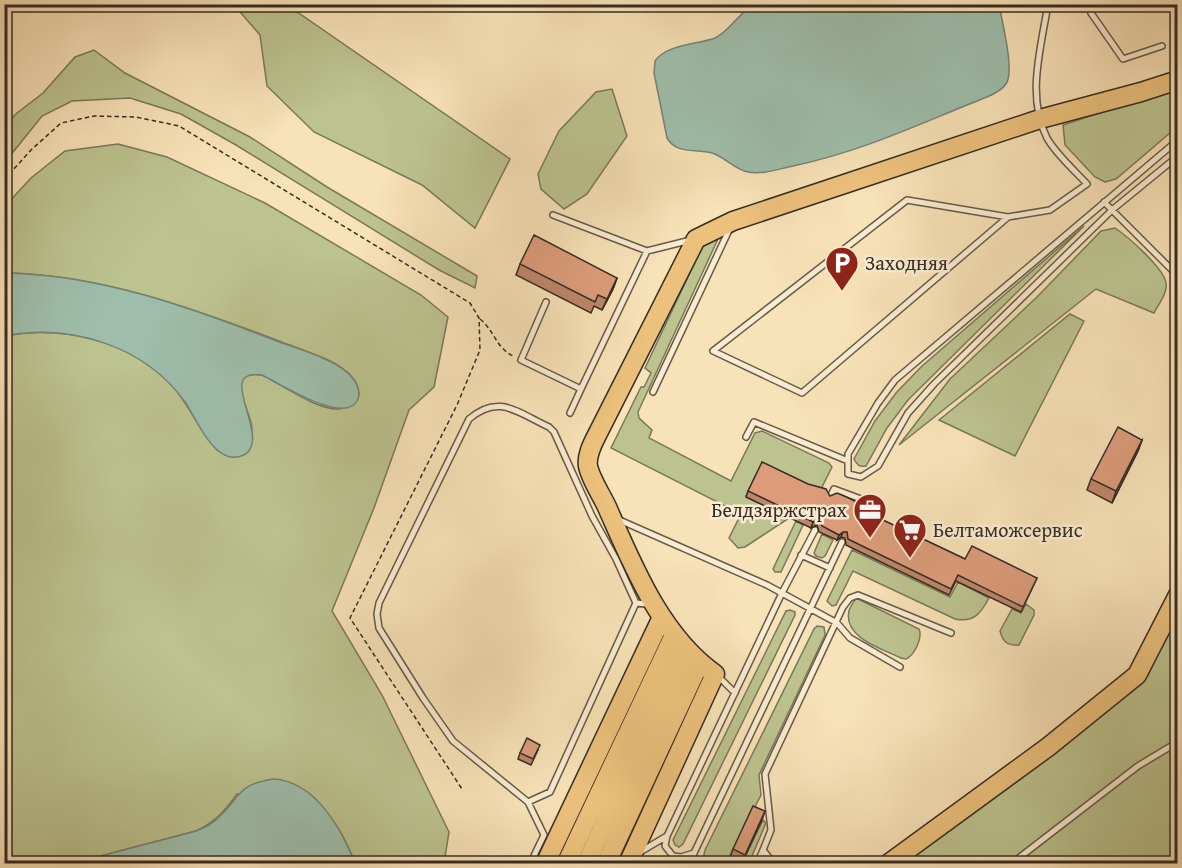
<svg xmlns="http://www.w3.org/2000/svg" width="1182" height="868" font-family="'Gentium Book Plus',serif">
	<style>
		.green { fill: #bcc38f; stroke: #7a785a; stroke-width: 1.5 }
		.water { fill: #9ebeab; stroke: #758475; stroke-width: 1.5 }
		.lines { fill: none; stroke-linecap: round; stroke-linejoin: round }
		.service-casing { stroke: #675a49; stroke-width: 8 }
		.trunk-casing { stroke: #372c24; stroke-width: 21 }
		.path { stroke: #372c24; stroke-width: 1.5; stroke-dasharray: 4.5 3; stroke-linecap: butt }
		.service { stroke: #faecd0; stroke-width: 5 }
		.trunk { stroke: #ecc17c; stroke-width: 18 }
		.wall { fill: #bd8669; stroke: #372c24; stroke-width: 1.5 }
		.shaded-wall { fill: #9a6d55; stroke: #372c24; stroke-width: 1.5 }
		.building { fill: #dc9c7a; stroke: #372c24; stroke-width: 1.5 }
		.labels { text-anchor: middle; stroke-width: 5; stroke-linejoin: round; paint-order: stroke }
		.poi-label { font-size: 20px; fill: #372c24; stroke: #faecd0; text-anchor: start }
	</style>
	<rect width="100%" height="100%" fill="#f8e2b7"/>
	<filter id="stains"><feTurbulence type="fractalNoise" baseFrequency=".00333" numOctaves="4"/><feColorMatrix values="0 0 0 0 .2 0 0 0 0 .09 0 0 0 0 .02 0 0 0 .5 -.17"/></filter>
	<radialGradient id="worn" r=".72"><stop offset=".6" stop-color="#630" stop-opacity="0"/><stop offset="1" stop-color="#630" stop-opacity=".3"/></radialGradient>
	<path class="green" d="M234 5H287L510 159 475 228 422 185 314 132 267 86 260 35Z
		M94 50 125 73 250 137 327 187 477 276 475 288 439 270 236 145 181 114 130 98 72 101 42 116 5 162V125L17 113 43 93 75 57Z
		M1177 87V127L1116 179 1105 182 1095 177 1065 145 1063 125Z
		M612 89 627 136 587 194 564 209 541 189 538 174 559 131 596 92Z
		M118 144 167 157 265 203 421 295 448 317 434 387 409 410 374 508 332 611 382 695 449 832 444 863H355C342 830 333 818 308 793L237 794C225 811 215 822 196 831L74 863H5V336C61 325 132 341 172 385 189 405 199 430 217 450 228 457 238 460 249 451 250 444 252 435 252 428 251 411 222 369 262 375 283 385 316 410 339 409 344 408 349 406 353 405L359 394C358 388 357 382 352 377 337 359 301 350 279 341 192 308 99 274 5 273L4 207 31 178 65 151Z
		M1084 226 908 400 887 428 866 466C859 467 857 465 854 459L875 421 896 393 921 367Z
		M1115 228C1127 236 1164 268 1166 283 1168 293 1158 305 1154 313L1096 289 899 445 950 379 1037 297 1101 231Z
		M718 239 638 412 639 418 652 430 649 438 731 481 755 433 762 431 829 463 832 467 818 495 760 468 746 496 789 518 745 547 738 548 729 538 741 514 611 448 641 387H644L651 373 645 368 703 245Z
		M1070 314 1084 321 1015 456 939 420Z
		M796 521 803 525 781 572H775L773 569Z
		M822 534 833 540 825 556 822 558 816 556 814 553Z
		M852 550 950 597 958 582 989 598C981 613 974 623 955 619L853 571 836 605 832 606 827 601Z
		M856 598 919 629C923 639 914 655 906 659L901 658C883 649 843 638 849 611 850 607 854 602 856 598Z
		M1026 604 1034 610V615L1019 645C1007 646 1003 642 1000 631L1012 609 1021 613Z
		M790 610 795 612V615L683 844 679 847 675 845 673 840 786 611Z
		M1177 616V863L902 864 1130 693 1148 673Z
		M817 626 824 627 825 635 759 775 761 795 729 857 742 863 763 820 766 823 749 863 702 864 705 850 814 629Z"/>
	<path class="water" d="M999 4C1002 22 1015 71 1006 84 1002 90 994 94 987 97 921 123 864 151 793 166 778 169 763 175 748 172 734 169 725 157 712 153 695 148 677 155 667 138L654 73 655 61C667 44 696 45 715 38 731 30 738 13 754 5Z
		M4 273C100 274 194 309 282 343 302 350 343 362 354 380 358 386 361 394 357 401 343 425 279 383 262 375 212 367 274 439 244 455 239 457 232 458 227 456 207 448 196 418 185 402 145 346 71 323 5 336Z
		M273 779C315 781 341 828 355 863H74L196 831C205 827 213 824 220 816 243 794 237 785 273 779Z"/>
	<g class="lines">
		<g class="service-casing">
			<path id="service" d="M1091 13 1123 59 1162 46
				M1178 140 895 380 878 403 848 454V474L861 477 878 466 908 413 934 384 1112 210 1178 156
				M1104 202 1178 276
				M553 215 647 251
				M1008 217 907 200 713 351 802 393 1008 217 1050 210 1087 184C1075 171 1055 153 1047 138 1026 97 1041 48 1048 4
				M546 302 521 360 581 389 570 413
				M581 389 647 251 691 240
				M653 392 730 228
				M746 437 754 422 848 461
				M830 497 834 489 861 499 857 509
				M617 519 767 585 837 623 850 638 900 667
				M801 555 830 568
				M719 677 735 693
				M528 802 550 792 636 603 647 604
				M640 852 667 836
				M694 853 681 857 673 856 665 846 667 836 782 593 815 530
				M530 864 544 835 528 802 453 741 423 698 379 628 377 614 379 603 469 419C499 393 518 413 549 427L554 432 592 516 616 559 636 603
				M692 864 694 853 842 542
				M757 864 763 850
				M774 864 763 850 771 830 765 774 843 607 850 598 858 595 951 633
				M1011 864 1138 766 1178 742"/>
		</g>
		<g class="trunk-casing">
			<path id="trunk" d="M545 864 662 617
				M566 864 674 635
				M586 864 687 649
				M606 864 700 662
				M628 864 715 674C661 636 633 566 607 507 602 496 590 478 588 466 586 454 594 441 599 431L696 239 733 221 1040 119 1141 92 1178 80
				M888 864 1048 747 1137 675 1178 595"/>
		</g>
		<path class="path" d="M4 180 31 150 61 123 94 116 136 117 179 126 470 303 479 318 480 350 457 405 350 618 462 789
			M480 319C495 331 495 347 513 356"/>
		<use href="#service" class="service"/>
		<use href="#trunk" class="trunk"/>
	</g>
	<path class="wall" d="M520 264 617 278 613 289 602 310 594 306 591 313 516 275Z
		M1142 440 1138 451 1112 503 1087 490 1091 479Z
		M748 491 830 496 870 514 965 559 1037 578 1021 612 956 581 949 595 854 549 846 545 845 538 841 537 837 540 819 532 817 525 811 528 746 497Z
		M538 750 531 765 518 759 520 753Z
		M765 811 742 863 730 858 733 849Z"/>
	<path class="shaded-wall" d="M617 278 613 289 602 310 607 299Z
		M1142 440 1138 451 1112 503 1116 491Z
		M819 520 817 525 811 528 813 522Z
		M843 532 841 537 837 540 839 535Z
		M765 811 762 820 742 863 745 855Z"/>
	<path class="building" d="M534 235 617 278 607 299 598 295 595 302 520 264Z
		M1118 427 1142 440 1116 491 1091 479Z
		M762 462 808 484 826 489 830 496 837 493 842 495 855 501 857 508 863 506 870 514 965 559 972 546 1037 578 1023 607 958 575 951 589 856 543 848 539 847 532H843L839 535 822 526 819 520 813 522 748 491Z
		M527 738 540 745 533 759 520 753Z
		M753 806 765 811 745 855 733 849Z"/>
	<defs>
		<g id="parking-pin" transform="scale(1.725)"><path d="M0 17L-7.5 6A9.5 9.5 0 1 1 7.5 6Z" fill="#8f2418" stroke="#faecd0"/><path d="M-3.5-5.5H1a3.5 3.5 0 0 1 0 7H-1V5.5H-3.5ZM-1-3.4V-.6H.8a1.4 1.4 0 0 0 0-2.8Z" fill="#fff"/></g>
		<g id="office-pin" transform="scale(1.725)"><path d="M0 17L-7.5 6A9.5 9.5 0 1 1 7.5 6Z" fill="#8f2418" stroke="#faecd0"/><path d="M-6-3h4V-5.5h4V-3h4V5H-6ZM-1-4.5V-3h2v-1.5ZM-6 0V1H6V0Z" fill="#fff"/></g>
		<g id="supermarket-pin" transform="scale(1.725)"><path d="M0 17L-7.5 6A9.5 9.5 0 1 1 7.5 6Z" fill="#8f2418" stroke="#faecd0"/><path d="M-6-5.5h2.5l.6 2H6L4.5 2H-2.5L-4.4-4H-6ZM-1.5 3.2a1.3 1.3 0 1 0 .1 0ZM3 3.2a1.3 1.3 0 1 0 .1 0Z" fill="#fff"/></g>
	</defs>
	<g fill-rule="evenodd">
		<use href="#parking-pin" x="842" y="263"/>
		<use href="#office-pin" x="870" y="510"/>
		<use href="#supermarket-pin" x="910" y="530"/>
	</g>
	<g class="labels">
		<g class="poi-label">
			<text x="865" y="270">Заходняя</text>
			<text x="847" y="517" text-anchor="end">Белдзяржстрах</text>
			<text x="933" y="537">Белтаможсервис</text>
		</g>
	</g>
	<rect width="1182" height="868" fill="none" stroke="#f8e2b7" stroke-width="24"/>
	<rect x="6" y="6" width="1170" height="856" fill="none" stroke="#372c24" stroke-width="3"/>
	<rect x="12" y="12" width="1158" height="844" fill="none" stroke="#372c24" stroke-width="1.5"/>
	<rect width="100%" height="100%" filter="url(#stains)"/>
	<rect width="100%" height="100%" fill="url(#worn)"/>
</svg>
